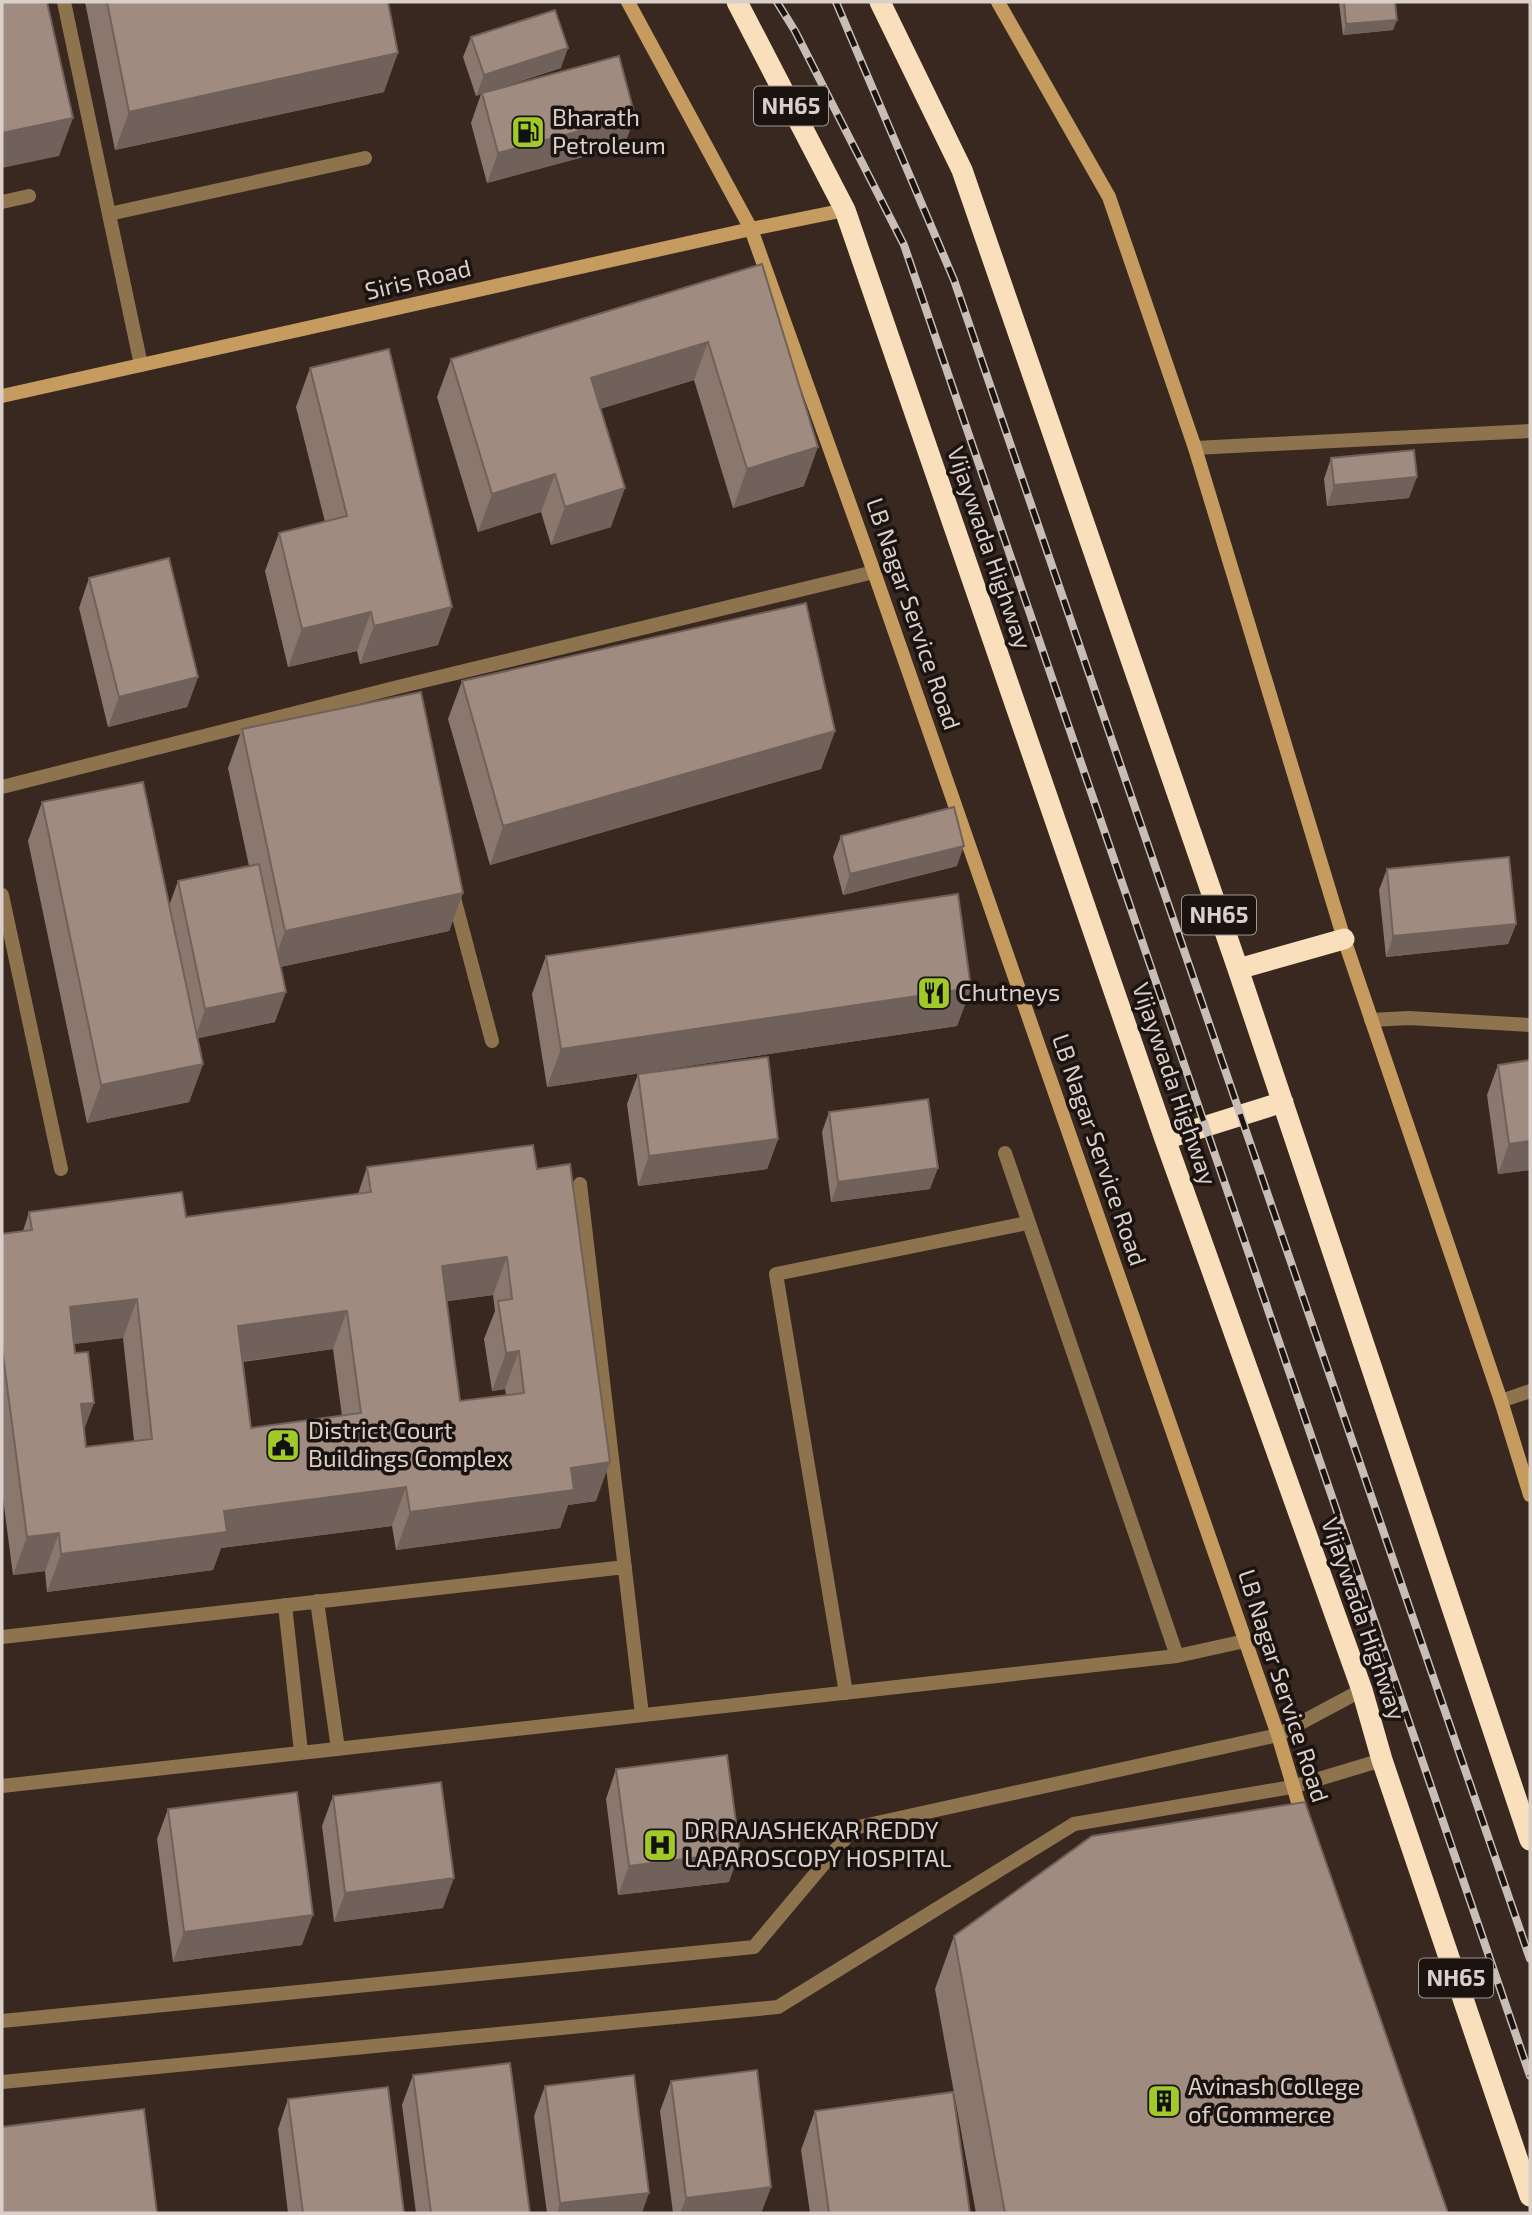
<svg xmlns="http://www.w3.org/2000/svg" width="1532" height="2215" font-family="'Exo 2',sans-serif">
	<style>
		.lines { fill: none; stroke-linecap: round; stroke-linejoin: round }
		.lane { stroke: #8e734f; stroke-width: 14 }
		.street { stroke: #8e734f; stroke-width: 14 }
		.secondary { stroke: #c69b5f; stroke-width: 14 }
		.highway { stroke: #fadfbc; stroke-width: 21 }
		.rail-casing { stroke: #c9bdb7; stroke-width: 8 }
		.rail { stroke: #1a130f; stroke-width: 5; stroke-dasharray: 16; stroke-linecap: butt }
		.wall { fill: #8a786e; fill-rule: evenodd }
		.shaded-wall { fill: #70615a }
		.building { fill: #a08b80; stroke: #70615a; stroke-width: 2; fill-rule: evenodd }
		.labels { text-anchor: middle; stroke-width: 7; stroke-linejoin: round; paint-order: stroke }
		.shield { fill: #1a130f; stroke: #a09791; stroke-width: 2 }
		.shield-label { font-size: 23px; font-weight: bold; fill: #dacfc9 }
		.poi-label { font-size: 24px; fill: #dacfc9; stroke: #1a130f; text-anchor: start }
		.street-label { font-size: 24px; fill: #dacfc9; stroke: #1a130f }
	</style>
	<rect width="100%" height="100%" fill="#38281f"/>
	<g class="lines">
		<path class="lane" d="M64 2 141 365
			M2 202 29 196
			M109 214 365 158
			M1195 448 1530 431
			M1371 1020 1409 1018 1530 1025
			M580 1184 642 1715
			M1501 1401 1530 1391
			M317 1601 338 1749
			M285 1605 301 1752
			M2 1637 625 1567
			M1177 1656 1245 1641
			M846 1693 776 1274 1027 1223
			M2 1786 1177 1656 1005 1153"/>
		<path class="street" d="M2 787 398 687 874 572
			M453 894 492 1041
			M2 895 61 1169
			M2 2021 754 1947 854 1828 1278 1735 1362 1690
			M2 2082 778 2007 1074 1824 1292 1787 1382 1760"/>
		<path class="secondary" d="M628 2 751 229 874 572 1278 1735 1303 1819
			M998 2 1109 197 1195 448 1344 939 1501 1401 1530 1495
			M2 396 751 229 845 210"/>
		<path class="highway" d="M737 2 845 210 1165 1139 1362 1690 1382 1760 1530 2196
			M880 2 962 170 1238 969 1530 1840
			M1238 969 1344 939
			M1165 1139 1283 1102"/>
		<g class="rail-casing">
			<path id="rail" d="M777 2 795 31 904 245 1530 2076
				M836 2 954 280 1530 1959"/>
		</g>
		<use href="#rail" class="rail"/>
	</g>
	<path class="wall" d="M85 2H388L384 92 115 150Z
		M1339 2H1395L1393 30 1343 35Z
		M471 37 561 68 492 90 635 116 624 146 487 183 471 123 481 94 476 96 463 57Z
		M762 264 804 486 733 508 694 380 600 409 611 527 551 545 541 512 478 532 437 397 451 359Z
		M310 368 438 645 360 664 357 651 288 667 265 571 279 533 325 522 296 407Z
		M1331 458 1409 498 1327 506 1324 479Z
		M89 578 198 677 187 707 108 727 79 608Z
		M462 681 835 731 821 769 490 865 448 719Z
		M242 729 463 893 449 931 280 967 275 1022 198 1038 203 1064 189 1102 87 1123 28 841 42 802 169 906 178 881 249 866 228 768Z
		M841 836 957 866 843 895 833 857Z
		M1387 869 1516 924 1508 944 1386 957 1379 890Z
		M546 956 971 988 957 1026 547 1087 532 994Z
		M1498 1065 1530 1170 1498 1174 1487 1095Z
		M638 1074 778 1139 767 1169 638 1186 627 1104Z
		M829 1112 930 1189 831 1202 822 1132Z
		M367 1167 537 1169 596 1501 568 1505 560 1528 396 1550 392 1526 221 1548 213 1570 47 1592 45 1571 13 1575 2 1491V1234L23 1231 29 1212 186 1217 358 1194ZM493 1295 495 1311 484 1339 492 1391 505 1389 506 1395 460 1401 447 1301ZM123 1338 134 1441 86 1447 74 1344ZM333 1349 342 1416 251 1428 243 1362Z
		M616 1769 729 1882 618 1895 606 1799Z
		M333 1796 443 1908 334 1922 322 1826Z
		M168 1809 302 1945 173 1962 157 1839Z
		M954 1936 1448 2213H976L935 1989Z
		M413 2075 530 2213H416L402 2105Z
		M671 2081 771 2187 761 2213H673L660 2111Z
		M545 2086 642 2213H547L534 2116Z
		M288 2099 404 2213H288L278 2129Z
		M815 2111 970 2213H810L801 2150Z"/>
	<path class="shaded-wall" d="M1397 20 1393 30 1343 35 1346 24Z
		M568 48 561 68 476 96 484 75Z
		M398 53 384 92 115 150 129 112Z
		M635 116 624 146 487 183 498 153Z
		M73 118 59 156 2 168V133Z
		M708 342 694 380 577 416 591 378Z
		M818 447 804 486 733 508 747 469Z
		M555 474 541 512 478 532 492 494Z
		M1417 477 1409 498 1327 506 1334 485Z
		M625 488 611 527 551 545 565 507Z
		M452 607 438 645 360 664 374 626Z
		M371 612 357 651 288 667 302 629Z
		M198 677 187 707 108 727 119 697Z
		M835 731 821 769 490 865 503 826Z
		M964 846 957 866 843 895 850 874Z
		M463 893 449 931 271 969 285 931Z
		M1516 924 1508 944 1386 957 1393 936Z
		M971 988 957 1026 547 1087 561 1049Z
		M286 992 275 1022 195 1039 205 1009Z
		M203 1064 189 1102 87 1123 101 1085Z
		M778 1139 767 1169 638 1186 649 1156Z
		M1530 1141V1170L1498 1174 1509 1144Z
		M938 1168 930 1189 831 1202 838 1182Z
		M507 1257 493 1295 428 1304 442 1266Z
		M137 1299 123 1338 56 1346 70 1307Z
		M347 1311 333 1349 224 1364 238 1326Z
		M519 1351 505 1389 492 1391 506 1353Z
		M94 1403 80 1441 81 1404Z
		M610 1462 596 1501 568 1505 560 1528 396 1550 410 1512 571 1468Z
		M406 1487 392 1526 221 1548 213 1570 47 1592 61 1554 224 1511Z
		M59 1533 45 1571 13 1575 27 1537Z
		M740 1852 729 1882 618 1895 629 1866Z
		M454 1878 443 1908 334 1922 345 1893Z
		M313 1915 302 1945 173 1962 184 1932Z
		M771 2187 761 2213H680L686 2198Z
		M649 2193 642 2213H557L560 2203Z"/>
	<path class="building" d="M2 2H47L73 118 2 133Z
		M107 2H388L398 53 129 112Z
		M1344 2H1395L1397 20 1346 24Z
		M555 10 568 48 484 75 471 37Z
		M619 56 635 116 498 153 482 93Z
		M762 264 818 447 747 469 708 342 591 378 625 488 565 507 555 474 492 494 451 359Z
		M389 349 452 607 374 626 371 612 302 629 279 533 347 516 310 368Z
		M1414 450 1417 477 1334 485 1331 458Z
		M169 558 198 677 119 697 89 578Z
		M806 603 835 731 503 826 462 681Z
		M421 692 463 893 285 931 242 729Z
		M143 782 203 1064 101 1085 42 802Z
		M954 807 964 846 850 874 841 836Z
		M1509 857 1516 924 1393 936 1387 869Z
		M259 864 286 992 205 1009 178 881Z
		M958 894 971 988 561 1049 546 956Z
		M768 1057 778 1139 649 1156 638 1074Z
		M1530 1060V1141L1509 1144 1498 1065Z
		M928 1099 938 1168 838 1182 829 1112Z
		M533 1145 537 1169 570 1164 610 1462 571 1468 574 1490 410 1512 406 1487 224 1511 227 1532 61 1554 59 1533 27 1537 2 1348V1234L32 1230 29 1212 182 1192 186 1217 371 1192 367 1167ZM507 1257 512 1299 498 1301 506 1353 519 1351 524 1393 460 1401 442 1266ZM137 1299 152 1439 86 1447 81 1404 94 1403 88 1352 75 1353 70 1307ZM347 1311 361 1413 251 1428 238 1326Z
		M727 1755 740 1852 629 1866 616 1769Z
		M441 1782 454 1878 345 1893 333 1796Z
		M297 1792 313 1915 184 1932 168 1809Z
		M1305 1802 1448 2213H1005L954 1936 1092 1836Z
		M510 2063 530 2213H431L413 2075Z
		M757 2070 771 2187 686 2198 671 2081Z
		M634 2075 649 2193 560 2203 545 2086Z
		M388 2087 404 2213H303L288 2099Z
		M953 2092 970 2213H829L815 2111Z
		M144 2109 157 2213H2V2127Z"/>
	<defs>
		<g id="fuel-square" transform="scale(1.75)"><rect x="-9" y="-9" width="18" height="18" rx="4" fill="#a1c92a" stroke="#1a130f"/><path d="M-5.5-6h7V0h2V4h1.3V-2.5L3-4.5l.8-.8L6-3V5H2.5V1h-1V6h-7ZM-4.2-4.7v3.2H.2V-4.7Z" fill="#111"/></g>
		<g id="restaurant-square" transform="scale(1.75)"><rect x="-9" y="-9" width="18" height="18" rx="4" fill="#a1c92a" stroke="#1a130f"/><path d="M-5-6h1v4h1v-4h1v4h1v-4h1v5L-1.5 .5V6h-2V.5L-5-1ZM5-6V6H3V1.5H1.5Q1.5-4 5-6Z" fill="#111"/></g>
		<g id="civic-square" transform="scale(1.75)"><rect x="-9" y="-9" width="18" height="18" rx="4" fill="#a1c92a" stroke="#1a130f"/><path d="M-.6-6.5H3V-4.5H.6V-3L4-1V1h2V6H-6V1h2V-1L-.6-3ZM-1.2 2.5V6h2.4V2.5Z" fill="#111"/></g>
		<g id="hospital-square" transform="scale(1.75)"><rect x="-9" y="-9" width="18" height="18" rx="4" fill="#a1c92a" stroke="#1a130f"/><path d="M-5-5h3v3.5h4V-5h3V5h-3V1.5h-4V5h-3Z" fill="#111"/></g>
		<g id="building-square" transform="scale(1.75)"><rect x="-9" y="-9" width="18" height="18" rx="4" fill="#a1c92a" stroke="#1a130f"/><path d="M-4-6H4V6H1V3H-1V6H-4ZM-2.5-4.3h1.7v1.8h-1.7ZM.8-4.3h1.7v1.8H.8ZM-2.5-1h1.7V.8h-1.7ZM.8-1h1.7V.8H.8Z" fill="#111"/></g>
	</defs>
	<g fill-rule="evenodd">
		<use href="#fuel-square" x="528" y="132"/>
		<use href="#restaurant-square" x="934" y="993"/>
		<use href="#civic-square" x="283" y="1445"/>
		<use href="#hospital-square" x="660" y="1845"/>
		<use href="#building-square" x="1164" y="2101"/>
	</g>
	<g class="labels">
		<g class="shield">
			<rect x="754" y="86.5" width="74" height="39" rx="5"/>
			<rect x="1182" y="895.5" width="74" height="39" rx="5"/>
			<rect x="1419" y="1958.5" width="74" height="39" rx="5"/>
		</g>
		<g class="shield-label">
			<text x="791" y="114">NH65</text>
			<text x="1219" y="923">NH65</text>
			<text x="1456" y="1986">NH65</text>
		</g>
		<g class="poi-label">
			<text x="552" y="126">Bharath<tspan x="552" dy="28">Petroleum</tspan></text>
			<text x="958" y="1001">Chutneys</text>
			<text x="308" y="1439">District Court<tspan x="308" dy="28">Buildings Complex</tspan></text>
			<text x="684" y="1839">DR RAJASHEKAR REDDY<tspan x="684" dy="28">LAPAROSCOPY HOSPITAL</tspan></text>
			<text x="1188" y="2095">Avinash College<tspan x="1188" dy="28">of Commerce</tspan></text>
		</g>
		<g class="street-label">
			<text transform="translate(418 280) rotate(-13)" y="8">Siris Road</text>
			<text transform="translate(989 548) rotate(71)" y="8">Vijaywada Highway</text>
			<text transform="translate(913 614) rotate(71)" y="8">LB Nagar Service Road</text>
			<text transform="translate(1174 1084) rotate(71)" y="8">Vijaywada Highway</text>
			<text transform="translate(1099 1150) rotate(71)" y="8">LB Nagar Service Road</text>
			<text transform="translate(1363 1619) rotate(71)" y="8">Vijaywada Highway</text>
			<text transform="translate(1283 1686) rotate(72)" y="8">LB Nagar Service Road</text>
		</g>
	</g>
	<rect width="1532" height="2215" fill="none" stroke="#dacfc9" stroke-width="7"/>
</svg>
